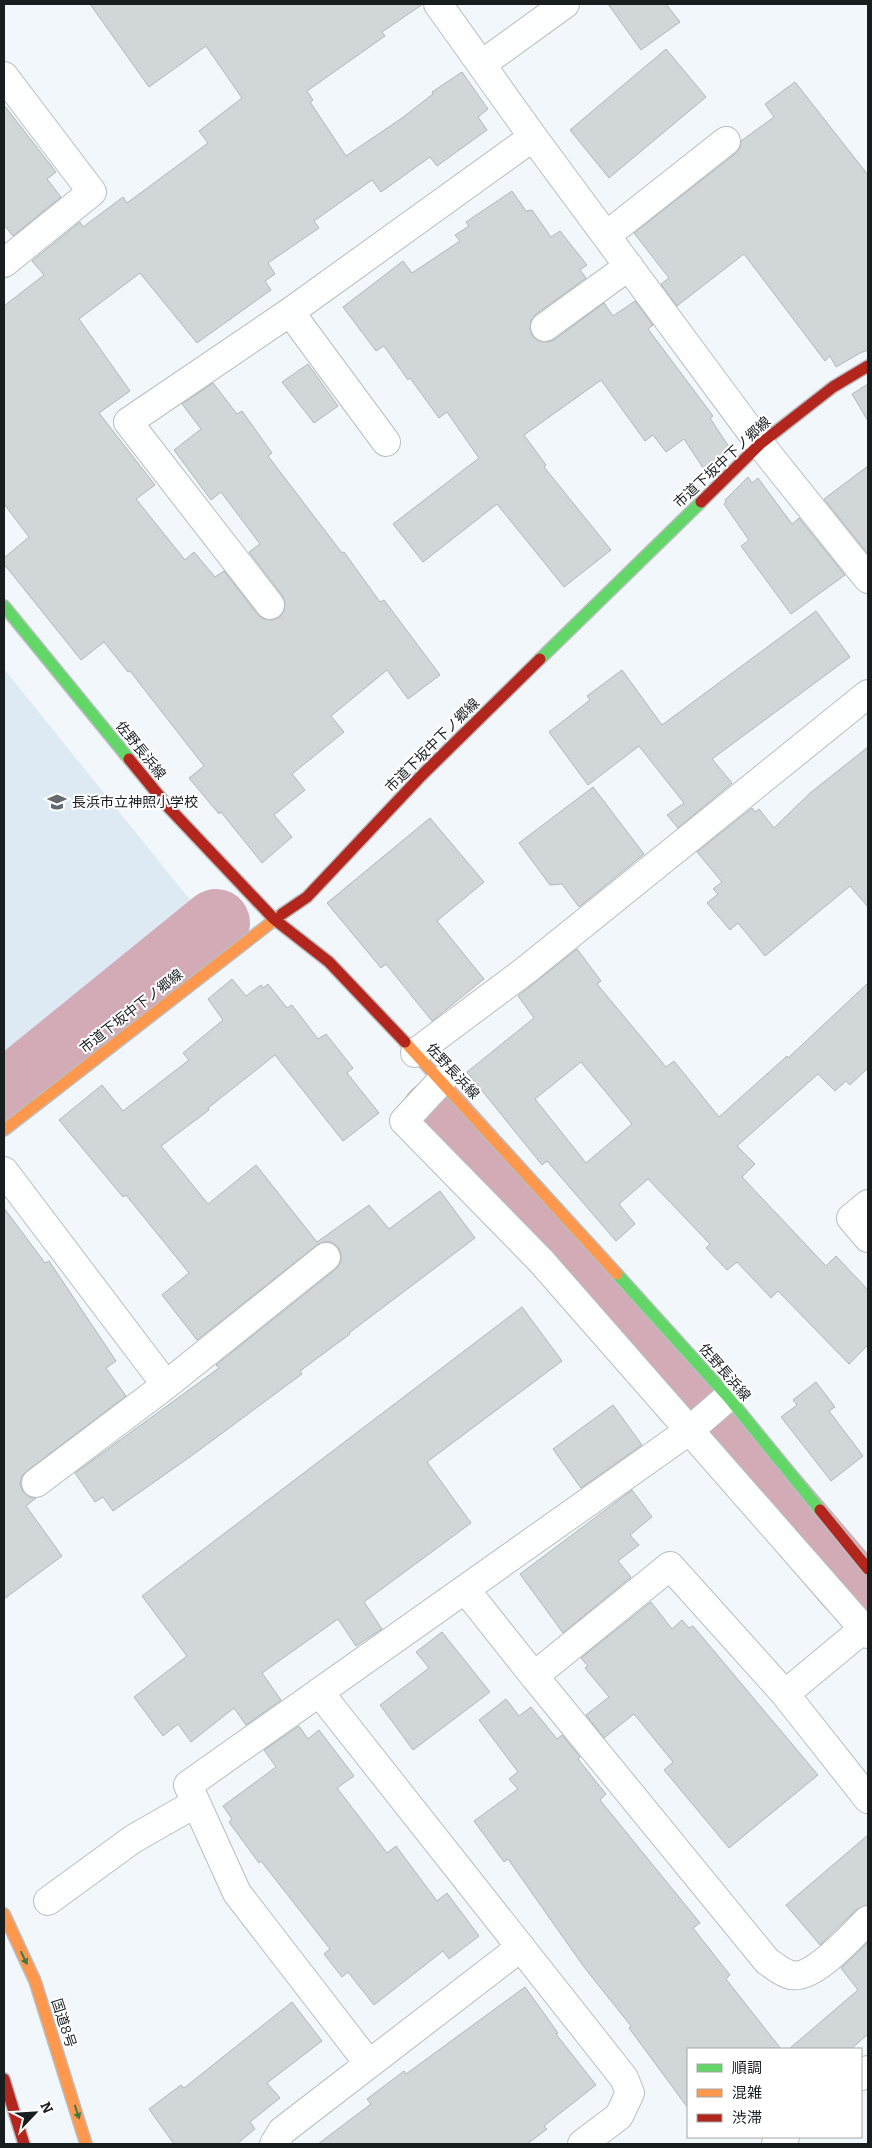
<svg xmlns="http://www.w3.org/2000/svg" width="872" height="2148" font-family="Bitter,'Noto Sans JP',serif">
	<style>
		.built { fill: #ddeaf3 }
		.lines { fill: none; stroke-linecap: round; stroke-linejoin: round }
		.river { stroke: #d2abb6; stroke-width: 68 }
		.building { fill: #d1d6d9; stroke: #b1b6ba; fill-rule: evenodd }
		.street-casing { stroke: #b9bec1; stroke-width: 30 }
		.fast-casing { stroke: #b9bec1; stroke-width: 14 }
		.slow-casing { stroke: #b9bec1; stroke-width: 14 }
		.jam-casing { stroke: #b9bec1; stroke-width: 14 }
		.street { stroke: #fdfefe; stroke-width: 28 }
		.fast { stroke: #63d668; stroke-width: 11 }
		.slow { stroke: #ff974d; stroke-width: 11 }
		.jam { stroke: #b3261e; stroke-width: 11 }
		.oneway { fill: #3e7a44 }
		.labels { text-anchor: middle; stroke-width: 4; stroke-linejoin: round; paint-order: stroke }
		.street-label { font-size: 14px; fill: #181d20; stroke: #fff }
		.poi-label { font-size: 14px; fill: #181d20; stroke: #fff; text-anchor: start }
	</style>
	<rect width="100%" height="100%" fill="#f1f7fb"/>
	<path class="built" d="M4 669 199 911 4 1077Z"/>
	<g class="lines">
		<path class="river" d="M4 1095 216 923
			M435 1114 692 1400 849 1584"/>
	</g>
	<path class="building" d="M90 4H423L382 32 385 36 307 91 313 100 310 102 346 156 402 118 433 94 432 92 462 72 488 109 478 117 487 130 437 166 430 157 381 192 372 180 314 221 319 228 268 263 275 274 265 281 271 290 197 343 140 273 79 319 130 391 99 413 155 485 136 499 185 560 194 552 215 577 224 571 258 615 264 619 273 620 280 617 284 611 285 603 282 595 249 552 260 544 221 492 211 500 174 450 201 429 182 404 213 383 237 414 242 411 272 453 268 456 342 553 344 552 380 602 384 600 440 675 408 699 387 670 331 716 344 732 292 774 305 790 274 815 292 837 262 863 221 812 219 814 189 778 204 766 130 671 128 672 104 642 81 660 4 564V558L29 537 4 504V306L44 275 32 261 80 222 83 227 123 197 127 203 208 143 199 131 242 98 206 46 149 87Z
		M608 4H666L680 22 641 50Z
		M666 49 706 97 609 178 570 130Z
		M795 82 868 175V350L860 353 836 367 830 356 825 361 744 254 677 306 661 284 669 278 634 233 736 153 740 147 741 141 774 117 765 104Z
		M4 105 56 172 47 179 61 197 13 236 4 225Z
		M512 191 526 211 532 210 551 237 560 231 587 265 580 270 586 278 536 314 531 320 530 329 533 337 539 341 547 342 554 340 604 303 613 316 635 301 653 325 648 329 713 416 710 418 731 450 707 474 684 439 666 452 653 435 645 441 601 380 524 435 546 465 544 467 611 550 564 587 497 504 423 562 393 524 479 458 447 412 439 418 410 378 408 380 384 346 376 351 343 307 403 261 412 273 460 241 455 235 469 226 466 222Z
		M308 364 338 406 314 423 282 382Z
		M868 384V421L852 394Z
		M868 466V554L824 499Z
		M748 477 752 483 758 478 792 524 799 518 845 575 791 614 741 546 749 540 724 504 726 502 725 500Z
		M816 611 850 657 712 759 732 783 678 828 667 815 684 803 639 746 588 785 549 732 590 700 587 696 622 670 662 725Z
		M868 747V907L850 886 765 956 738 923 730 930 707 903 718 894 713 889 722 882 697 852 752 808 755 812 759 809 774 828 810 793Z
		M593 787 644 854 579 907 562 884 550 885 519 843Z
		M430 818 484 882 437 921 484 979 432 1021 386 964 381 968 327 903Z
		M577 949 601 981 597 984 666 1067 674 1061 719 1117 787 1056 788 1058 868 983V1068L850 1085 846 1081 835 1091 818 1074 737 1146 755 1164 742 1177 826 1266 836 1256 868 1290V1345L849 1364 778 1291 771 1298 737 1262 727 1270 706 1248 710 1244 648 1179 619 1204 635 1224 616 1241 547 1161 542 1165 467 1072 534 1018 518 996ZM581 1062 632 1124 586 1163 535 1099Z
		M232 979 246 996 261 985 263 988 268 984 287 1008 292 1005 318 1039 326 1034 353 1068 347 1073 379 1113 343 1141 275 1055 208 1108 209 1110 161 1146 208 1204 256 1165 317 1242 369 1205 389 1229 440 1191 475 1238 349 1333 350 1334 300 1371 302 1374 194 1454 113 1511 103 1497 95 1502 75 1473 219 1368 216 1365 336 1269 341 1262V1254L338 1247 331 1242H324L317 1245 197 1340 162 1295 189 1273 126 1195 123 1197 59 1120 102 1085 123 1111 189 1060 183 1053 223 1020 208 999Z
		M4 1208 45 1263 49 1261 116 1361 106 1368 126 1396 27 1471 22 1476 20 1484 23 1492 29 1497 36 1498 26 1506 62 1556 4 1599Z
		M522 1307 562 1361 427 1462 471 1523 364 1602 382 1629 356 1646 338 1619 262 1673 281 1700 246 1725 234 1708 191 1742 178 1724 163 1736 134 1697 187 1656 142 1596Z
		M816 1382 835 1407 829 1411 863 1456 831 1481 781 1417 797 1405 793 1400Z
		M613 1405 642 1445 581 1488 553 1449Z
		M632 1490 652 1517 630 1535 639 1545 618 1561 631 1577 563 1633 520 1574Z
		M651 1602 672 1629 682 1620 689 1628 693 1626 818 1775 729 1848 664 1770 673 1762 634 1714 604 1738 586 1715 609 1697 585 1668 588 1666 581 1658Z
		M442 1632 490 1692 413 1750 380 1705 429 1668 416 1652Z
		M506 1699 519 1716 531 1707 557 1739 562 1735 580 1757 578 1759 606 1794 600 1800 700 1923 693 1928 730 1975 726 1979 781 2049H688V2108L629 2028 631 2026 584 1967 508 1859 504 1862 474 1821 518 1789 509 1779 518 1772 479 1720Z
		M299 1726 308 1739 319 1730 354 1776 337 1788 387 1853 396 1846 437 1901 447 1893 479 1936 449 1959 443 1951 374 2005 348 1972 342 1977 324 1954 330 1949 261 1861 259 1863 229 1822 232 1819 223 1806 276 1767 264 1750Z
		M868 1835V1905L857 1909 820 1945 786 1905Z
		M868 1942V2034L851 2049H789L858 1990 841 1968Z
		M525 1987 558 2033 556 2034 596 2085 544 2126 547 2129 527 2144H318L371 2104 367 2099 404 2071 406 2074Z
		M292 2002 322 2041 267 2083 280 2098 250 2122 255 2129 237 2144H174L149 2109 181 2085 184 2088Z"/>
	<g class="lines">
		<g class="street-casing">
			<path id="street" d="M438 4 533 137 760 444 868 579
				M482 64 565 4
				M4 76 92 192 4 263
				M607 235 726 141
				M290 312 386 442
				M545 327 629 266
				M270 605 128 422 290 312 533 137
				M415 1053 526 970 868 694
				M442 1080 404 1121 541 1261 868 1634
				M4 1171 166 1385
				M868 1204 851 1218 868 1238
				M36 1483 166 1385 326 1257
				M465 1589 534 1676
				M319 1692 624 2078 630 2093 619 2116 582 2144
				M785 1694 868 1625
				M868 1799 785 1694 670 1566 534 1676 767 1961C774 1966 782 1973 791 1975 814 1980 852 1935 868 1920
				M48 1901 133 1839 196 1803
				M369 2064 237 1893 188 1785 690 1430 728 1397
				M861 2076 868 2070
				M274 2144 282 2131 521 1947
				M776 2144 785 2137"/>
		</g>
		<g class="fast-casing">
			<path id="fast" d="M4 606 129 759
				M540 659 701 502
				M617 1274 728 1397 820 1510"/>
		</g>
		<g class="slow-casing">
			<path id="slow" d="M405 1042 617 1274
				M4 1130 282 914
				M4 1914 35 1981 86 2144"/>
		</g>
		<g class="jam-casing">
			<path id="jam" d="M701 502 760 444 833 387 868 366
				M129 759 170 809 274 919 329 962 405 1042
				M282 914 307 897 422 775 540 659
				M820 1510 868 1569
				M4 2079 24 2144"/>
		</g>
		<use href="#street" class="street"/>
		<use href="#fast" class="fast"/>
		<use href="#slow" class="slow"/>
		<use href="#jam" class="jam"/>
	</g>
	<defs><path id="oneway-solid" d="M-6-.8H1V-3.2L6.5 0L1 3.2V.8H-6Z" transform="scale(1.25)"/></defs>
	<g class="oneway">
		<use href="#oneway-solid" transform="translate(24 1958) rotate(65)"/>
		<use href="#oneway-solid" transform="translate(77 2112) rotate(72)"/>
	</g>
	<defs>
		<g id="school-bare" transform="scale(1.5)"><path d="M0-5L7-2L0 1L-7-2ZM-4 1L0 2.5L4 1V4Q0 6-4 4Z" fill="#64696d" stroke="#fff" stroke-width="2.5" paint-order="stroke"/></g>
	</defs>
	<g fill-rule="evenodd">
		<use href="#school-bare" x="57" y="802"/>
	</g>
	<g class="labels">
		<g class="street-label">
			<text transform="translate(722 462) rotate(-43)" y="5">市道下坂中下ノ郷線</text>
			<text transform="translate(432 745) rotate(-45)" y="5">市道下坂中下ノ郷線</text>
			<text transform="translate(141 750) rotate(51)" y="5">佐野長浜線</text>
			<text transform="translate(131 1011) rotate(-38)" y="5">市道下坂中下ノ郷線</text>
			<text transform="translate(453 1071) rotate(47)" y="5">佐野長浜線</text>
			<text transform="translate(725 1372) rotate(49)" y="5">佐野長浜線</text>
			<text transform="translate(64 2023) rotate(72)" y="5">国道8号</text>
		</g>
		<g class="poi-label">
			<text x="72" y="807">長浜市立神照小学校</text>
		</g>
	</g>
	<rect width="872" height="2148" fill="none" stroke="#181d20" stroke-width="10"/>
	<rect x="687" y="2048" width="175" height="90" fill="#ffffff" stroke="#a3a5a6"/>
	<rect x="697" y="2064" width="25" height="8" fill="#63d668" stroke="#a3a5a6"/>
	<text x="732" y="2073" font-size="15" fill="#181d20">順調</text>
	<rect x="697" y="2089" width="25" height="8" fill="#ff974d" stroke="#a3a5a6"/>
	<text x="732" y="2098" font-size="15" fill="#181d20">混雑</text>
	<rect x="697" y="2114" width="25" height="8" fill="#b3261e" stroke="#a3a5a6"/>
	<text x="732" y="2123" font-size="15" fill="#181d20">渋滞</text>
	<g transform="translate(35 2113) rotate(65)" stroke="#ffffff" stroke-width="4" paint-order="stroke">
	<path d="M0-4L9 19L0 12L-9 19Z" fill="#181d20"/>
	<text y="-8" font-size="14" font-weight="bold" text-anchor="middle" fill="#181d20">N</text>
	</g>
</svg>
